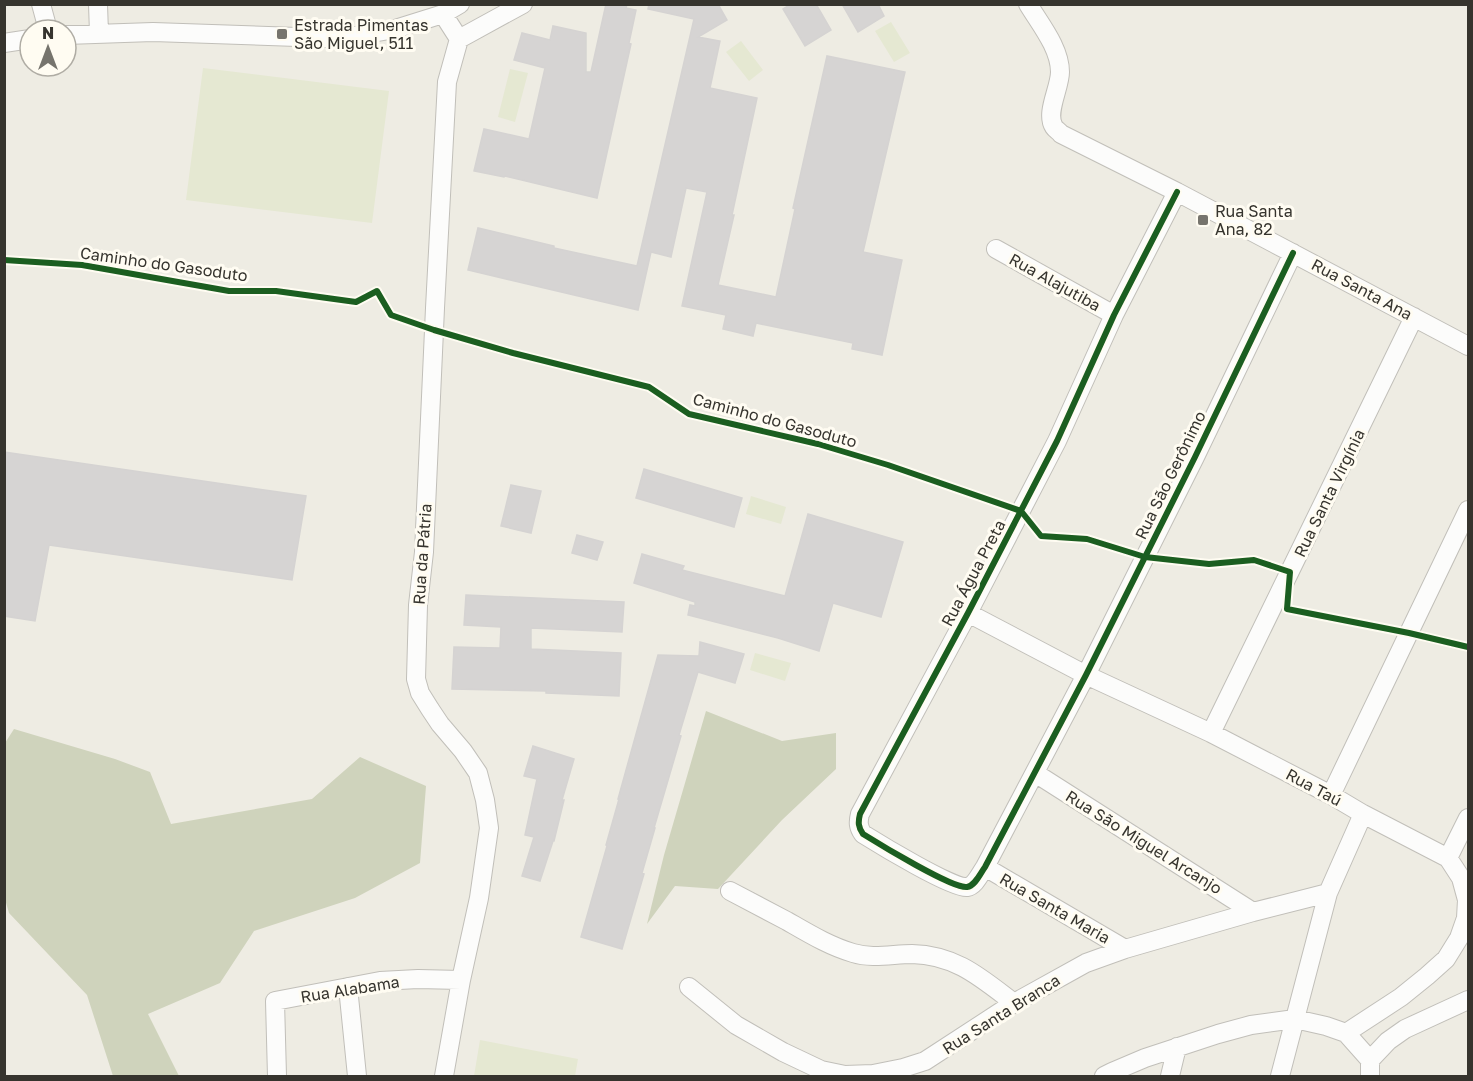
<svg xmlns="http://www.w3.org/2000/svg" width="1473" height="1081" font-family="'Golos Text',sans-serif">
	<style>
		.green { fill: #e5e8d2 }
		.forest { fill: #cfd3bc }
		.building { fill: #d6d4d3; stroke: #d5d3d2; stroke-width: 1.5 }
		.lines { fill: none; stroke-linecap: round; stroke-linejoin: round }
		.minor-casing { stroke: #c1bfb9; stroke-width: 20 }
		.minor { stroke: #fcfcfb; stroke-width: 18 }
		.cycleway-casing { stroke: #fffcf2; stroke-width: 10 }
		.cycleway { stroke: #1b5e20; stroke-width: 6 }
		.poi-dot { fill: #76746d; stroke: #fffcf2; stroke-width: 2 }
		.labels { text-anchor: middle; stroke-width: 6; stroke-linejoin: round; paint-order: stroke }
		.poi-label { font-size: 16px; fill: #36342e; stroke: #fffcf2; text-anchor: start }
		.street-label { font-size: 16px; fill: #36342e; stroke: #fffcf2 }
	</style>
	<rect width="100%" height="100%" fill="#eeece3"/>
	<path class="green" d="M891 22 910 53 894 62 875 31Z
		M741 41 763 70 749 81 726 52Z
		M203 68 389 91 372 223 186 200Z
		M510 69 528 73 515 122 498 117Z
		M751 496 786 507 781 524 746 514Z
		M755 653 791 663 785 681 750 670Z
		M480 1040 578 1059 575 1076H474Z"/>
	<path class="forest" d="M706 711 782 741 836 733V769L782 820 718 889 675 886 647 924 664 855Z
		M14 729 115 759 150 772 171 824 312 799 360 757 426 786 420 863 355 898 254 931 220 983 148 1014 179 1076H113L87 995 9 913 5 899V743Z"/>
	<path class="building" d="M606 4H627L626 8 636 10 629 43 631 44 597 198 505 176 504 177 474 171 484 129 529 139 545 68 514 60 522 33 550 40 553 26 586 33V72H591Z
		M649 4H718L727 20 698 37 720 41 710 88 757 98 732 215H734L718 285 776 297 795 209 793 208 827 56 905 72 863 252 902 260 882 355 852 349 853 343 756 323 753 336 723 329 726 315 682 306 707 192 686 188 671 257 651 252 638 310 468 270 478 228 554 246V248L637 266 694 19 648 9Z
		M791 4H816L831 30 805 46 783 9Z
		M842 4H878L884 16 858 32Z
		M4 452 306 496 292 580 49 545 35 621 4 616Z
		M644 469 742 498 734 527 636 498Z
		M511 485 541 491 531 533 501 526Z
		M808 514 903 542 881 617 833 603 819 651 778 638 688 615 690 605 695 606V602L634 583 642 554 684 566 682 570 785 596Z
		M577 535 603 542 597 560 572 553Z
		M466 595 624 602 622 632 531 628V649L621 653 619 696 546 693V691L452 689 454 647 500 648 501 627 464 625Z
		M700 642 744 654 735 683 698 672 679 735 681 736 654 828H655L642 873 644 874 622 949 581 937 607 846 606 845 619 799H618L658 655 699 656Z
		M533 746 574 759 562 800H564L554 841H553L540 881 522 876 534 837 525 835 537 779 524 776Z"/>
	<g class="lines">
		<g class="minor-casing">
			<path id="minor" d="M41 4 48 30
				M98 4 99 33
				M1028 4C1040 24 1060 48 1060 72 1060 88 1045 113 1054 127 1056 130 1059 131 1061 134L1177 192 1468 346
				M443 14 459 39 447 82 435 308 424 552 418 605 416 679 420 693 430 709 440 724 463 751 478 773 485 800 489 828 479 898 461 980 444 1076
				M66 35 153 32 326 38 355 36 395 29 443 14 460 4
				M459 39 523 4
				M4 43 30 39
				M1177 192 1114 315 1057 441 968 613 860 814C858 822 858 827 863 834 879 844 953 889 967 887 975 886 980 874 985 867L1086 675 1195 457 1293 253
				M996 249 1114 315
				M968 613 1086 675 1211 733 1331 795 1363 814 1448 858 1461 878 1467 900 1466 918 1459 938 1446 959 1427 976 1401 997 1346 1033
				M1211 733 1414 317
				M1035 773 1253 912
				M1331 795 1468 510
				M1448 858 1468 818
				M985 867 1125 949
				M730 891C749 901 768 911 787 921 808 933 829 946 853 953 872 959 893 954 912 954 956 955 981 978 1014 1003
				M348 987 357 1076
				M689 987 736 1025 783 1052 821 1070 845 1075 873 1074 903 1068 925 1061 1014 1003 1086 963 1125 949 1253 912 1328 893
				M277 1076 275 1001 380 981 418 979 461 980
				M1104 1076 1112 1072 1145 1058 1218 1034 1251 1025 1295 1019 1326 1026 1346 1033 1370 1060
				M1170 1076 1177 1047
				M1280 1076 1328 893 1363 814
				M1370 1076V1060L1388 1041 1405 1029 1468 1000"/>
		</g>
		<use href="#minor" class="minor"/>
		<g class="cycleway-casing">
			<path id="cycleway" d="M1177 192 1114 315 1057 441 968 613 860 814C858 822 858 827 863 834 879 844 953 889 967 887 975 886 980 874 985 867L1086 675 1195 457 1293 253
				M4 260 82 265 229 291H276L356 302 377 291 391 315 434 330 513 353 649 387 689 414 818 444 888 465 1021 511 1041 536 1087 539 1145 557 1209 564 1254 560 1290 572 1287 609 1409 633 1468 647"/>
		</g>
		<use href="#cycleway" class="cycleway"/>
	</g>
	<g class="poi-dot">
		<rect x="276" y="28" width="12" height="12" rx="3"/>
		<rect x="1197" y="214" width="12" height="12" rx="3"/>
	</g>
	<g class="labels">
		<g class="poi-label">
			<text x="294" y="31">Estrada Pimentas<tspan x="294" dy="18">São Miguel, 511</tspan></text>
			<text x="1215" y="217">Rua Santa<tspan x="1215" dy="18">Ana, 82</tspan></text>
		</g>
		<g class="street-label">
			<text transform="translate(164 264) rotate(8)" y="6">Caminho do Gasoduto</text>
			<text transform="translate(1055 282) rotate(29)" y="6">Rua Alajutiba</text>
			<text transform="translate(1362 289) rotate(28)" y="6">Rua Santa Ana</text>
			<text transform="translate(775 420) rotate(15)" y="6">Caminho do Gasoduto</text>
			<text transform="translate(1170 475) rotate(-64)" y="6">Rua São Gerônimo</text>
			<text transform="translate(1329 493) rotate(-64)" y="6">Rua Santa Virgínia</text>
			<text transform="translate(422 554) rotate(-86)" y="6">Rua da Pátria</text>
			<text transform="translate(973 573) rotate(-62)" y="6">Rua Água Preta</text>
			<text transform="translate(1314 787) rotate(28)" y="6">Rua Taú</text>
			<text transform="translate(1144 842) rotate(32)" y="6">Rua São Miguel Arcanjo</text>
			<text transform="translate(1055 908) rotate(30)" y="6">Rua Santa Maria</text>
			<text transform="translate(350 989) rotate(-9)" y="6">Rua Alabama</text>
			<text transform="translate(1001 1014) rotate(-32)" y="6">Rua Santa Branca</text>
		</g>
	</g>
	<rect width="1473" height="1081" fill="none" stroke="#36342e" stroke-width="12"/>
	<g transform="translate(48 48)"><circle r="28" fill="#fffcf2" stroke="#afaca4" stroke-width="1.5"/>
	<path d="M0-4.5L10 22L0 15L-10 22Z" fill="#76746d"/>
	<text y="-9" font-size="16" font-weight="bold" text-anchor="middle" fill="#36342e">N</text>
	</g>
</svg>
